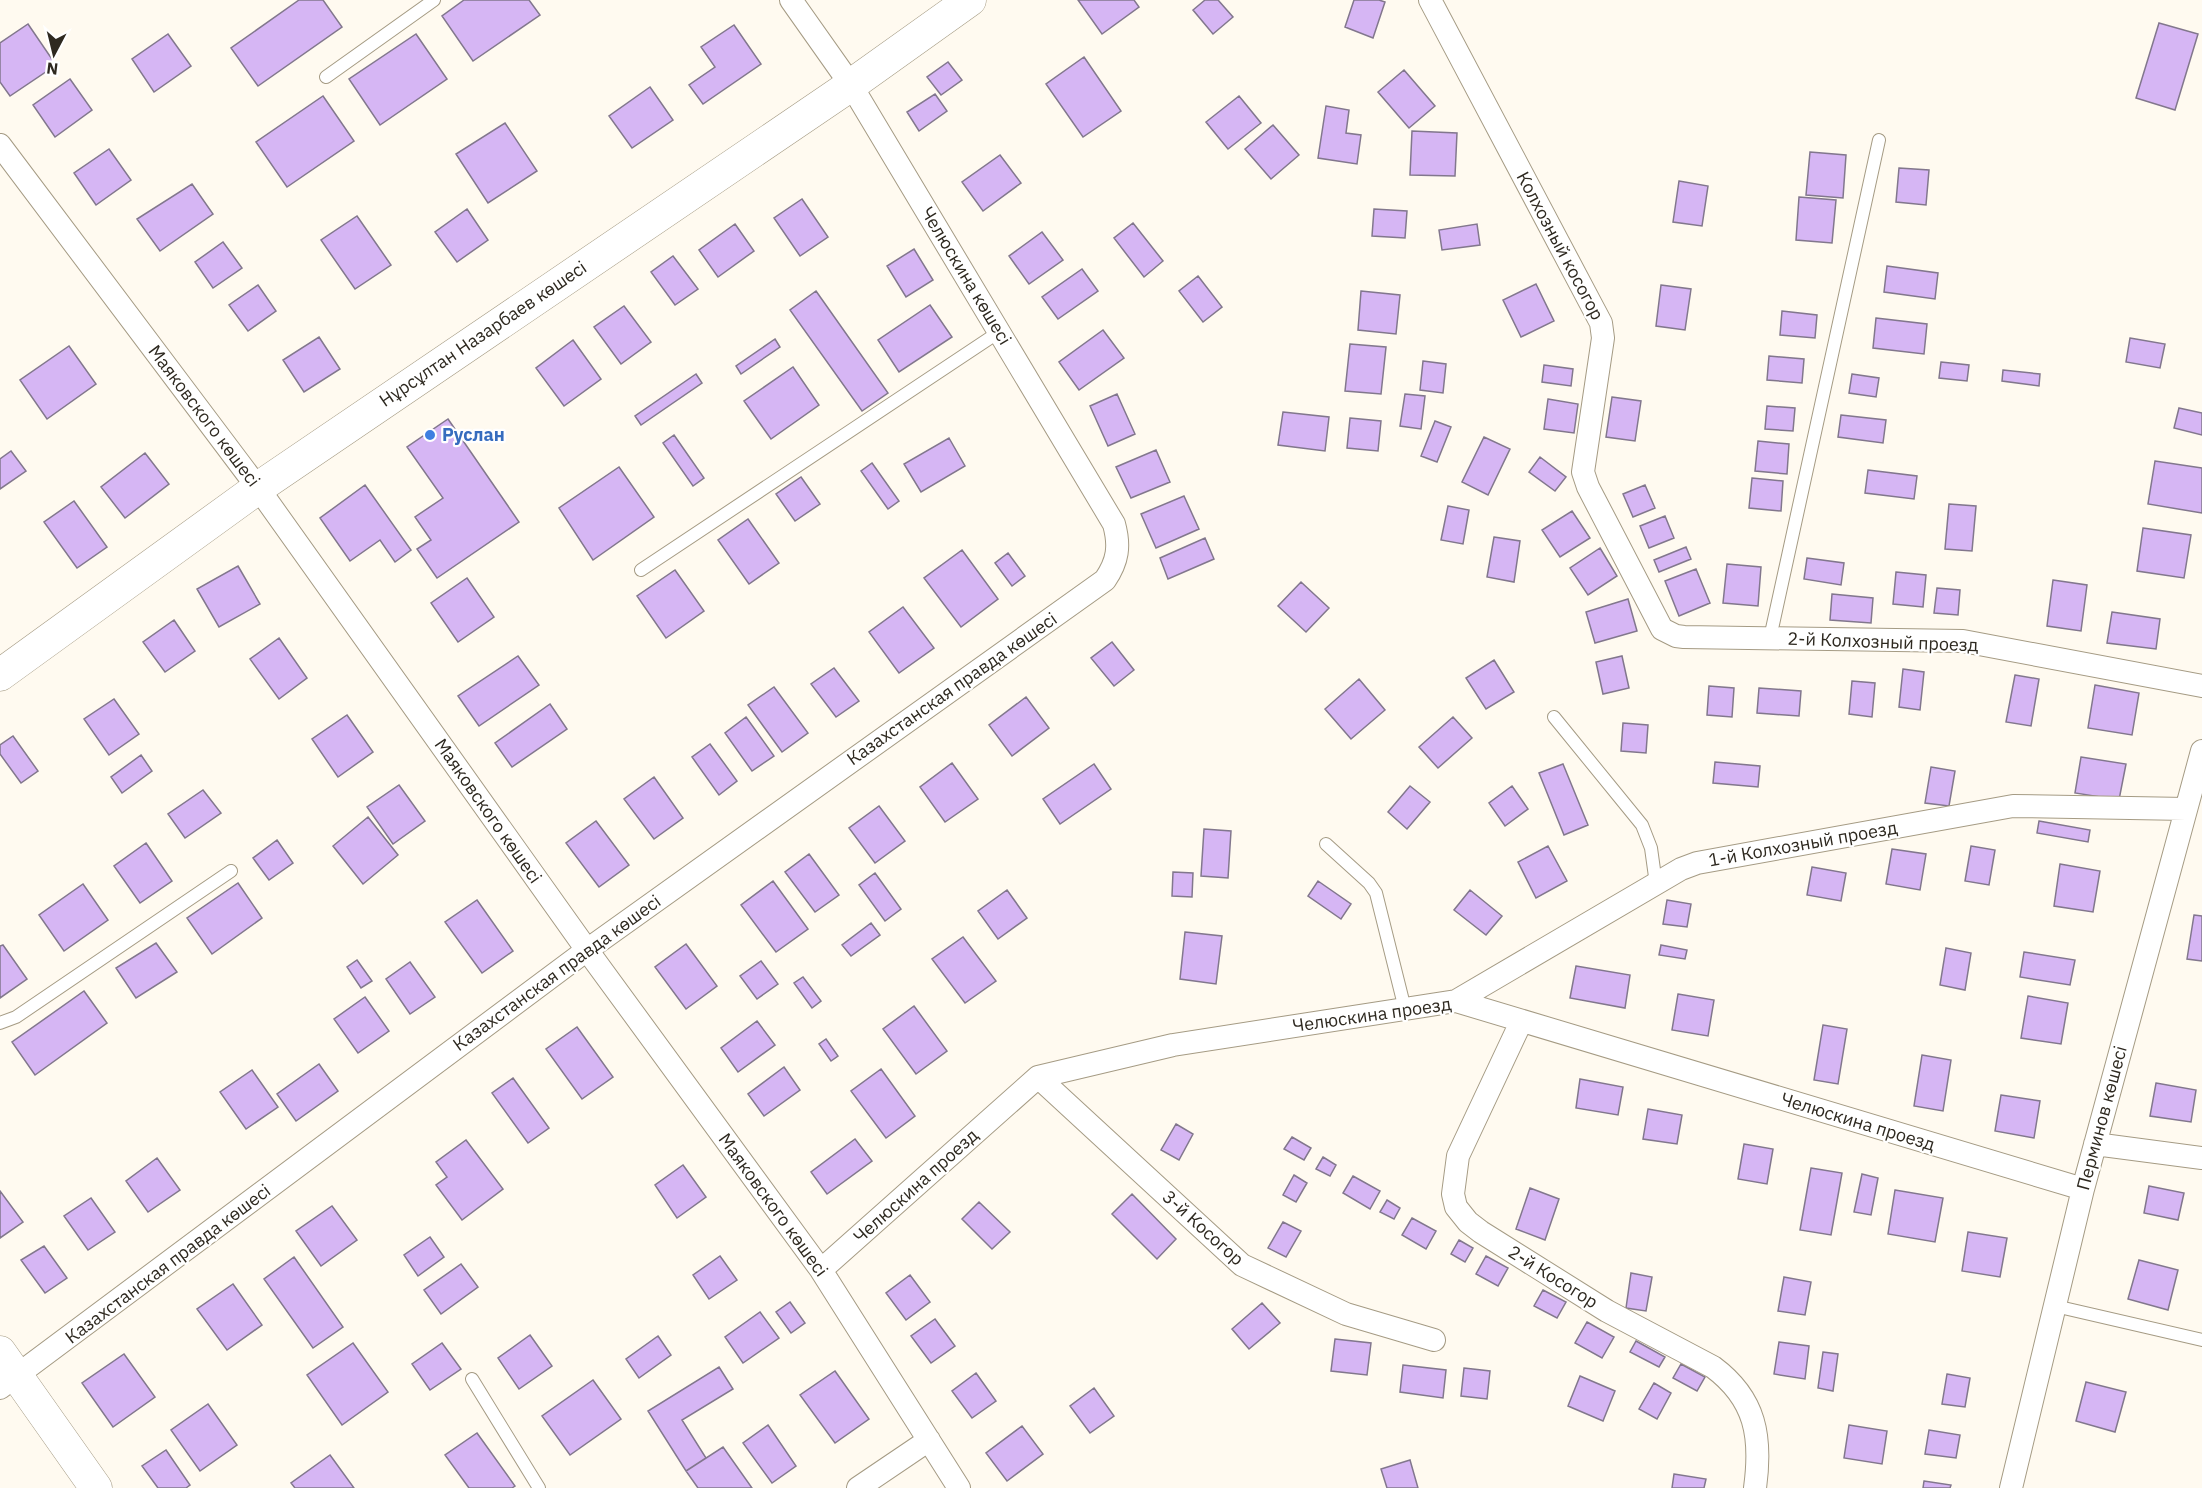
<svg xmlns="http://www.w3.org/2000/svg" width="2202" height="1488" font-family="'IBM Plex Sans',sans-serif">
	<style>
		.building { fill: #d6b6f4; stroke: #82778d; stroke-width: 1.5 }
		.lines { fill: none; stroke-linecap: round; stroke-linejoin: round }
		.lane-casing { stroke: #a59b84; stroke-width: 14 }
		.street-casing { stroke: #a59b84; stroke-width: 24 }
		.secondary-casing { stroke: #a59b84; stroke-width: 33 }
		.lane { stroke: #fff; stroke-width: 12 }
		.street { stroke: #fff; stroke-width: 22 }
		.secondary { stroke: #fff; stroke-width: 32 }
		.shop-dot { fill: #3f7fe0; stroke: #fff; stroke-width: 2 }
		.labels { text-anchor: middle; stroke-width: 4.5; stroke-linejoin: round; paint-order: stroke }
		.street-label { font-size: 18px; fill: #2e2920; stroke: #fff }
		.shop-label { font-size: 18px; font-weight: bold; fill: #366cbe; stroke: #fff; text-anchor: start }
	</style>
	<rect width="100%" height="100%" fill="#fffaf0"/>
	<path class="building" d="M299 0H323L342 27 258 86 231 48Z
		M464 0H529L540 15 473 61 442 16Z
		M1078 0H1134L1139 7 1102 34Z
		M1205 0H1218L1233 17 1213 34 1193 10Z
		M1354 0H1379L1385 2 1373 38 1345 27Z
		M2159 23 2198 34 2175 110 2136 98Z
		M28 24 56 65 10 96 0 82V43Z
		M734 25 761 64 703 104 689 85 715 67 701 47Z
		M168 34 191 66 154 92 132 59Z
		M416 34 447 79 380 125 349 79Z
		M1084 57 1121 111 1083 137 1046 84Z
		M948 62 962 80 941 95 927 77Z
		M1404 70 1435 106 1409 128 1378 92Z
		M70 79 92 110 55 137 33 105Z
		M650 87 673 120 632 148 609 116Z
		M935 94 947 111 919 131 907 112Z
		M323 96 354 141 287 187 256 142Z
		M1239 96 1261 123 1228 149 1206 122Z
		M1326 106 1349 110 1346 133 1361 135 1357 164 1318 158Z
		M505 123 537 171 488 203 456 154Z
		M1273 125 1299 155 1271 179 1245 149Z
		M1412 131 1457 133 1455 176 1410 175Z
		M109 149 131 180 96 205 74 173Z
		M1810 152 1846 155 1843 198 1806 195Z
		M1000 155 1021 183 983 211 962 182Z
		M1899 168 1929 170 1926 205 1896 202Z
		M1679 181 1708 186 1702 226 1673 222Z
		M192 184 213 214 160 251 137 219Z
		M1799 197 1836 200 1832 243 1796 240Z
		M802 199 828 237 800 256 774 218Z
		M467 209 488 240 457 262 435 232Z
		M1374 209 1407 211 1405 238 1372 236Z
		M357 216 391 265 355 289 321 240Z
		M1133 223 1163 261 1144 277 1114 238Z
		M735 224 754 251 718 277 699 250Z
		M1477 224 1480 245 1442 250 1439 230Z
		M1042 232 1063 260 1029 284 1009 256Z
		M223 242 242 268 213 288 195 262Z
		M914 249 933 280 906 297 887 266Z
		M673 256 698 289 675 305 651 272Z
		M1887 266 1938 273 1935 299 1884 292Z
		M1082 269 1098 291 1058 319 1042 297Z
		M1198 276 1222 307 1203 322 1179 291Z
		M1536 284 1554 321 1521 337 1503 300Z
		M258 285 276 311 248 331 229 305Z
		M1661 285 1691 289 1685 330 1656 326Z
		M816 291 888 393 862 411 790 310Z
		M1361 291 1400 295 1396 334 1358 330Z
		M930 305 952 337 899 372 878 340Z
		M624 306 651 342 621 364 594 327Z
		M1782 311 1817 315 1815 338 1780 335Z
		M1876 318 1927 324 1924 354 1873 348Z
		M1103 330 1124 358 1079 390 1059 362Z
		M319 337 340 369 304 392 283 360Z
		M2130 338 2165 344 2160 368 2126 362Z
		M775 339 780 347 741 374 736 366Z
		M573 340 601 379 564 406 536 368Z
		M1350 344 1386 347 1381 394 1345 391Z
		M69 346 96 384 47 419 20 380Z
		M1769 356 1804 359 1802 383 1767 380Z
		M1423 361 1446 364 1443 393 1420 390Z
		M1941 362 1969 365 1967 381 1939 378Z
		M1544 365 1573 369 1571 386 1542 382Z
		M793 367 819 405 771 439 744 401Z
		M2003 370 2040 374 2039 386 2002 381Z
		M696 374 702 383 641 425 635 416Z
		M1852 374 1879 378 1876 397 1849 393Z
		M1117 394 1135 434 1108 446 1090 406Z
		M1405 394 1425 396 1421 429 1400 426Z
		M1612 397 1641 401 1635 441 1606 437Z
		M1548 399 1578 404 1574 433 1544 429Z
		M1767 406 1795 408 1793 431 1765 429Z
		M2179 408 2202 413V435L2174 428Z
		M1283 412 1329 417 1325 451 1278 445Z
		M1841 415 1886 420 1883 443 1838 437Z
		M1350 418 1381 421 1378 451 1347 448Z
		M448 419 519 522 437 578 417 549 431 540 415 517 443 498 407 447Z
		M1435 421 1451 427 1437 462 1421 456Z
		M674 435 704 478 693 486 663 443Z
		M1484 437 1510 449 1488 495 1462 482Z
		M949 438 965 466 921 492 904 464Z
		M1758 441 1789 444 1787 474 1755 471Z
		M1156 450 1170 482 1131 498 1116 467Z
		M11 451 26 471 0 489V459Z
		M145 453 169 484 125 518 101 487Z
		M1540 457 1566 477 1555 491 1529 472Z
		M2155 461 2202 468V513L2148 504Z
		M872 463 899 501 888 509 861 471Z
		M619 467 654 517 593 560 559 508Z
		M1868 470 1917 476 1914 499 1865 493Z
		M801 477 820 504 795 521 776 494Z
		M1752 478 1783 481 1781 511 1749 508Z
		M365 485 411 550 395 562 380 540 350 561 320 518Z
		M1645 485 1655 508 1633 517 1623 494Z
		M1184 496 1199 529 1156 548 1141 514Z
		M74 501 107 547 77 568 44 522Z
		M1949 504 1976 506 1972 551 1945 549Z
		M1448 506 1469 510 1463 544 1441 540Z
		M1572 511 1590 538 1560 557 1542 530Z
		M1665 516 1674 538 1649 548 1640 526Z
		M748 519 779 563 749 584 718 540Z
		M2143 528 2191 535 2184 578 2137 571Z
		M1494 537 1520 541 1514 582 1487 577Z
		M1205 538 1214 559 1168 579 1160 558Z
		M1686 547 1691 559 1659 572 1654 560Z
		M1600 548 1617 576 1588 595 1570 568Z
		M962 550 998 599 961 627 924 578Z
		M1008 553 1025 576 1012 586 995 563Z
		M1807 558 1844 563 1841 585 1804 579Z
		M1727 564 1761 567 1758 606 1723 603Z
		M238 566 260 604 219 627 197 589Z
		M1696 569 1710 603 1679 616 1665 581Z
		M675 570 704 611 666 638 637 596Z
		M1896 572 1926 575 1923 607 1893 604Z
		M467 578 494 617 458 642 431 603Z
		M2053 580 2087 585 2081 631 2047 626Z
		M1301 582 1329 608 1306 632 1278 606Z
		M1937 588 1960 590 1958 615 1934 613Z
		M1832 594 1873 598 1871 623 1830 620Z
		M1628 599 1637 631 1595 643 1586 612Z
		M903 607 934 648 899 673 869 632Z
		M2112 612 2160 619 2156 649 2107 643Z
		M174 620 195 651 165 672 143 642Z
		M279 638 307 678 279 699 250 659Z
		M1112 642 1134 670 1114 686 1091 658Z
		M518 656 539 685 479 726 458 696Z
		M1622 656 1629 688 1603 694 1596 662Z
		M1494 660 1514 692 1486 709 1466 678Z
		M834 668 859 701 836 717 811 684Z
		M1903 669 1924 672 1920 710 1899 707Z
		M2015 675 2039 679 2031 726 2006 722Z
		M1359 679 1385 710 1351 739 1325 709Z
		M1852 681 1875 683 1872 717 1849 714Z
		M2095 685 2139 693 2132 735 2088 728Z
		M1709 686 1734 688 1732 717 1707 715Z
		M774 687 808 733 782 752 748 705Z
		M1759 688 1801 691 1799 716 1757 713Z
		M1026 697 1049 728 1012 756 989 725Z
		M114 699 139 734 109 755 84 719Z
		M550 704 567 729 512 767 495 743Z
		M347 715 373 752 338 777 312 739Z
		M746 717 774 756 752 771 725 733Z
		M1453 717 1472 738 1438 768 1419 747Z
		M1623 723 1648 725 1646 753 1621 751Z
		M13 736 38 771 21 783 0 754V745Z
		M710 744 737 781 719 795 692 757Z
		M141 755 152 771 122 793 111 777Z
		M2081 757 2126 764 2119 800 2075 793Z
		M1715 762 1760 766 1758 787 1713 783Z
		M952 763 978 799 945 822 920 787Z
		M1094 764 1111 789 1060 824 1043 799Z
		M1563 764 1588 825 1564 835 1539 773Z
		M1931 767 1955 771 1949 806 1925 803Z
		M654 777 683 818 654 839 624 799Z
		M399 785 425 821 393 844 367 807Z
		M1410 786 1430 802 1407 829 1388 812Z
		M1512 786 1528 809 1505 826 1489 803Z
		M203 790 221 813 185 838 168 814Z
		M879 806 905 841 875 863 849 828Z
		M368 817 398 855 363 884 333 846Z
		M596 821 629 865 599 887 566 843Z
		M2039 821 2090 830 2088 842 2037 833Z
		M1204 829 1231 831 1228 878 1201 876Z
		M277 840 293 863 269 880 253 858Z
		M146 843 172 881 140 903 114 866Z
		M1548 846 1567 881 1536 898 1518 862Z
		M1971 846 1995 850 1989 885 1965 881Z
		M1892 849 1926 854 1920 890 1886 884Z
		M809 854 839 895 815 912 785 872Z
		M2060 864 2100 871 2093 912 2054 906Z
		M1812 867 1846 873 1841 901 1807 895Z
		M1173 872 1193 873 1192 897 1172 896Z
		M875 873 901 909 885 921 859 885Z
		M773 881 808 929 776 952 741 905Z
		M1318 881 1351 904 1341 919 1308 896Z
		M238 883 262 918 212 954 187 918Z
		M83 884 108 920 64 951 39 915Z
		M1007 890 1027 918 998 939 978 911Z
		M1470 890 1502 916 1486 935 1454 910Z
		M477 900 513 951 482 973 445 922Z
		M1667 900 1691 904 1687 927 1663 924Z
		M2194 915 2202 916V961L2187 959Z
		M871 923 880 935 851 956 842 945Z
		M1185 932 1222 936 1216 984 1180 979Z
		M963 937 996 981 965 1003 932 959Z
		M156 943 177 972 136 998 116 968Z
		M686 944 717 986 686 1009 655 967Z
		M3 945 27 979 0 998V946Z
		M1661 945 1687 950 1685 959 1659 955Z
		M1946 948 1971 953 1965 990 1940 985Z
		M2024 952 2075 960 2070 985 2020 977Z
		M357 960 372 981 361 988 347 967Z
		M761 961 778 984 757 999 740 976Z
		M410 962 435 997 410 1014 386 979Z
		M1576 966 1630 975 1625 1008 1570 998Z
		M803 977 821 1001 812 1008 794 983Z
		M84 991 107 1023 35 1075 12 1042Z
		M1678 994 1714 1000 1708 1036 1672 1030Z
		M2028 996 2068 1003 2061 1044 2021 1038Z
		M365 997 389 1031 358 1053 334 1019Z
		M914 1006 947 1051 916 1074 883 1029Z
		M757 1021 775 1045 738 1072 721 1048Z
		M1823 1025 1847 1029 1838 1084 1814 1080Z
		M577 1027 613 1077 582 1099 546 1049Z
		M826 1039 838 1056 831 1061 819 1044Z
		M1922 1055 1951 1060 1943 1111 1914 1106Z
		M319 1064 338 1091 296 1121 277 1094Z
		M784 1067 800 1090 764 1116 748 1094Z
		M881 1069 915 1116 886 1138 851 1091Z
		M252 1070 278 1107 246 1129 220 1092Z
		M513 1078 549 1128 528 1143 492 1093Z
		M1580 1079 1623 1087 1618 1115 1576 1108Z
		M2156 1083 2196 1090 2191 1122 2150 1116Z
		M2001 1095 2040 1101 2034 1138 1995 1131Z
		M1648 1109 1682 1115 1677 1144 1643 1139Z
		M1176 1124 1193 1134 1179 1160 1161 1150Z
		M1292 1137 1311 1148 1304 1160 1284 1149Z
		M855 1139 872 1161 827 1194 811 1172Z
		M466 1140 503 1189 462 1220 436 1185 447 1177 436 1162Z
		M1744 1144 1773 1149 1767 1184 1738 1179Z
		M1323 1157 1336 1165 1330 1176 1316 1169Z
		M157 1158 180 1190 148 1212 126 1181Z
		M683 1165 706 1197 677 1218 655 1185Z
		M1811 1168 1842 1173 1831 1235 1800 1230Z
		M1862 1174 1878 1178 1871 1215 1854 1212Z
		M1294 1175 1307 1183 1296 1202 1283 1195Z
		M1353 1176 1380 1191 1370 1209 1343 1193Z
		M2149 1186 2184 1193 2178 1220 2144 1213Z
		M1530 1188 1559 1199 1545 1240 1516 1229Z
		M1895 1190 1943 1198 1935 1242 1888 1234Z
		M0 1191 23 1222 0 1238Z
		M1132 1194 1176 1239 1157 1259 1112 1214Z
		M91 1198 115 1232 88 1250 64 1216Z
		M1387 1200 1400 1208 1394 1219 1380 1212Z
		M979 1202 1010 1232 992 1249 962 1219Z
		M332 1206 357 1240 321 1266 296 1231Z
		M1412 1218 1436 1231 1426 1249 1402 1235Z
		M1283 1222 1301 1231 1286 1257 1268 1248Z
		M1968 1232 2007 1238 2000 1277 1962 1271Z
		M430 1237 444 1257 418 1276 404 1255Z
		M1459 1240 1473 1248 1465 1262 1451 1254Z
		M44 1246 67 1278 45 1293 21 1260Z
		M720 1256 737 1280 709 1299 693 1275Z
		M1486 1256 1508 1268 1498 1286 1476 1274Z
		M294 1257 343 1327 313 1348 264 1279Z
		M2139 1260 2178 1270 2168 1310 2128 1299Z
		M461 1264 478 1287 441 1314 424 1290Z
		M1631 1273 1652 1277 1646 1311 1626 1308Z
		M910 1275 930 1302 906 1320 886 1293Z
		M1784 1277 1811 1282 1805 1315 1778 1311Z
		M233 1284 262 1325 227 1350 197 1309Z
		M1543 1290 1566 1302 1557 1318 1534 1306Z
		M790 1302 805 1323 791 1333 776 1312Z
		M1262 1303 1280 1323 1249 1349 1232 1329Z
		M760 1312 779 1338 743 1363 725 1337Z
		M935 1319 955 1346 931 1363 911 1336Z
		M1587 1322 1614 1337 1602 1358 1575 1343Z
		M530 1335 552 1366 519 1389 498 1358Z
		M658 1336 671 1355 639 1378 626 1359Z
		M1335 1339 1371 1343 1367 1375 1331 1371Z
		M1636 1341 1665 1357 1659 1367 1630 1352Z
		M1779 1342 1809 1346 1805 1379 1774 1374Z
		M353 1343 388 1392 342 1425 307 1375Z
		M442 1343 461 1369 430 1390 412 1364Z
		M1823 1352 1838 1354 1833 1391 1818 1388Z
		M124 1354 155 1397 113 1427 82 1383Z
		M1681 1364 1705 1377 1697 1391 1673 1378Z
		M1403 1365 1446 1370 1443 1398 1400 1392Z
		M719 1367 733 1389 682 1420 706 1458 686 1471 648 1411Z
		M1464 1368 1490 1371 1487 1399 1461 1396Z
		M835 1371 869 1419 835 1443 800 1395Z
		M976 1373 996 1401 972 1418 952 1391Z
		M1947 1374 1970 1378 1965 1407 1942 1404Z
		M1580 1376 1615 1391 1603 1421 1568 1406Z
		M593 1380 621 1419 570 1455 542 1416Z
		M2086 1382 2126 1392 2115 1432 2076 1421Z
		M1654 1383 1671 1393 1657 1419 1639 1409Z
		M1094 1388 1114 1416 1090 1433 1070 1406Z
		M208 1404 237 1445 200 1471 171 1430Z
		M768 1425 796 1466 772 1483 743 1443Z
		M1849 1425 1887 1431 1882 1464 1844 1458Z
		M1022 1426 1043 1454 1007 1481 986 1453Z
		M1929 1430 1960 1435 1956 1458 1925 1454Z
		M477 1433 515 1486 512 1488H469L445 1455Z
		M723 1447 752 1488H698L686 1471Z
		M166 1450 190 1485 186 1488H158L142 1466Z
		M330 1455 354 1488H295L291 1483Z
		M1410 1460 1418 1488H1387L1381 1469Z
		M1674 1474 1706 1479 1704 1488H1672Z
		M1924 1481 1951 1485 1950 1488H1923Z"/>
	<g class="lines">
		<g class="lane-casing">
			<path id="lane" d="M326 77 434 0
				M641 570 999 332
				M1770 638 1879 140
				M1554 717 1642 825 1651 848 1656 884
				M1326 844 1369 883 1376 893 1405 1009
				M0 1023 16 1017 231 871
				M2055 1306 2202 1340
				M472 1379 539 1488"/>
		</g>
		<g class="street-casing">
			<path id="street" d="M1430 0 1601 323 1603 338 1583 472 1588 487 1662 629 1676 636 1684 637 1963 641 2202 686
				M0 145 258 488 587 950 821 1270 959 1488
				M1456 1001 1681 869 1697 863 2013 806 2186 809
				M1521 1022 1458 1156 1453 1194 1456 1207 1468 1222 1481 1232 1607 1311 1713 1367C1756 1399 1762 1437 1755 1488
				M1038 1077 1242 1265 1346 1314 1434 1340
				M2095 1144 2202 1158
				M821 1270 1038 1077 1173 1045 1456 1001 2083 1189
				M0 1388 587 950 1105 580C1118 561 1120 546 1114 524L851 85 791 0
				M858 1488 929 1440
				M2011 1488 2083 1189 2202 751"/>
		</g>
		<g class="secondary-casing">
			<path id="secondary" d="M0 675 258 488 851 85 970 0
				M0 1352 96 1488"/>
		</g>
		<use href="#lane" class="lane"/>
		<use href="#street" class="street"/>
		<use href="#secondary" class="secondary"/>
	</g>
	<circle class="shop-dot" cx="430" cy="435" r="6"/>
	<g class="labels">
		<g class="street-label">
			<text transform="translate(1560 246) rotate(62)" y="6">Колхозный косогор</text>
			<text transform="translate(966 276) rotate(59)" y="6">Челюскина көшесі</text>
			<text transform="translate(483 334) rotate(-34)" y="6">Нұрсұлтан Назарбаев көшесі</text>
			<text transform="translate(204 416) rotate(53)" y="6">Маяковского көшесі</text>
			<text transform="translate(1883 642) rotate(2)" y="6">2-й Колхозный проезд</text>
			<text transform="translate(952 689) rotate(-35)" y="6">Казахстанская правда көшесі</text>
			<text transform="translate(488 811) rotate(55)" y="6">Маяковского көшесі</text>
			<text transform="translate(1803 844) rotate(-10)" y="6">1-й Колхозный проезд</text>
			<text transform="translate(557 973) rotate(-36)" y="6">Казахстанская правда көшесі</text>
			<text transform="translate(1372 1015) rotate(-8)" y="6">Челюскина проезд</text>
			<text transform="translate(2102 1118) rotate(-75)" y="6">Перминов көшесі</text>
			<text transform="translate(1858 1122) rotate(17)" y="6">Челюскина проезд</text>
			<text transform="translate(916 1186) rotate(-42)" y="6">Челюскина проезд</text>
			<text transform="translate(773 1205) rotate(54)" y="6">Маяковского көшесі</text>
			<text transform="translate(1203 1228) rotate(42)" y="6">3-й Косогор</text>
			<text transform="translate(168 1264) rotate(-37)" y="6">Казахстанская правда көшесі</text>
			<text transform="translate(1553 1277) rotate(32)" y="6">2-й Косогор</text>
		</g>
		<g class="shop-label">
			<text x="442" y="441">Руслан</text>
		</g>
	</g>
	<g transform="translate(54 54) rotate(187)" stroke="#ffffff" stroke-width="4.5" paint-order="stroke">
	<path d="M0-4.5L10 22L0 15L-10 22Z" fill="#2e2920"/>
	<text y="-9" font-size="16" font-weight="bold" text-anchor="middle" fill="#2e2920">N</text>
	</g>
</svg>
